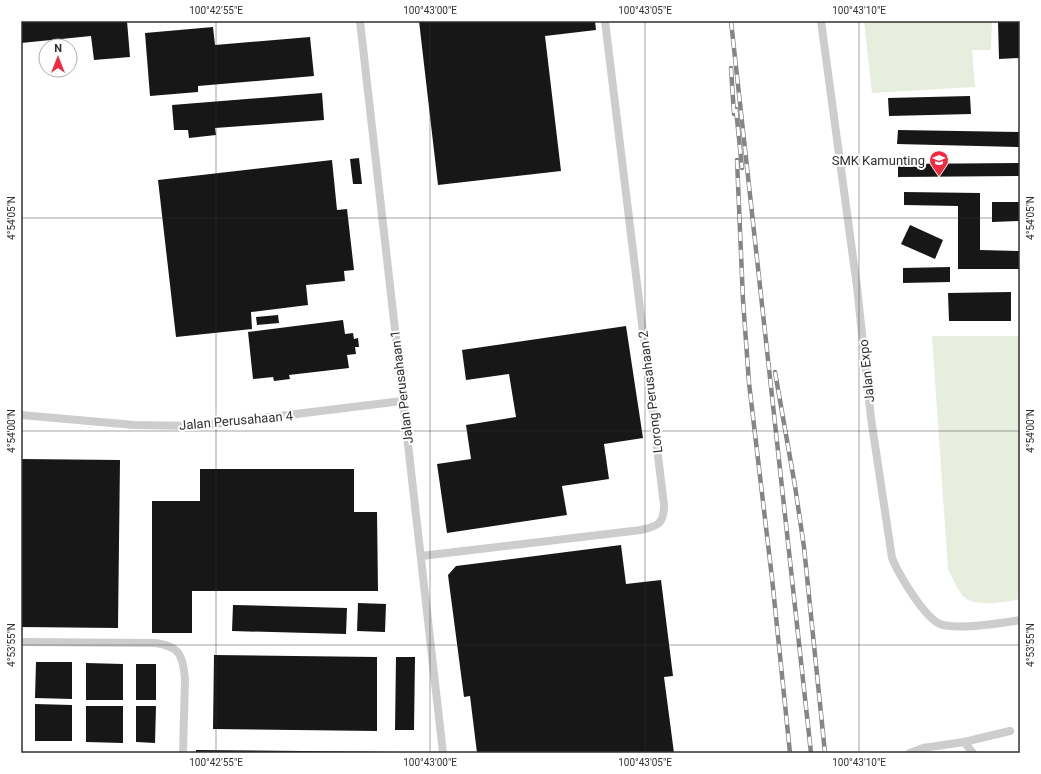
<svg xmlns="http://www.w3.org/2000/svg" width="1041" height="774" font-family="Roboto,sans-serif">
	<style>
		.green { fill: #e7eede }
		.building { fill: #171717 }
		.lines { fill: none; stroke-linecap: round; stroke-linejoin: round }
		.street { stroke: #cdcdcd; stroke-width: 8 }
		.rail-casing { stroke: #858585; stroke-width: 4.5 }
		.rail { stroke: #fff; stroke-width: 3; stroke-dasharray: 9; stroke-linecap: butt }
		.ticks { fill: none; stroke: #303030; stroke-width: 1; stroke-opacity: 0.45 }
		.labels { text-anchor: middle; stroke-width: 4; stroke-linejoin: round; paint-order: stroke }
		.poi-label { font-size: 13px; fill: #303030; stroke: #fff; text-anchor: end }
		.street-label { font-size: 13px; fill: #303030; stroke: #fff }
		.neatline { fill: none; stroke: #303030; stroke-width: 1.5 }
		.ticks-label { font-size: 10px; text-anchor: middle; fill: #303030 }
	</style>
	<rect width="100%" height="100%" fill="#fff"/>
	<path class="green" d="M864 21H992L991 50H972L975 87 872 93Z
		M932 336H1020V599C1006 602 973 608 963 596 957 589 953 578 948 569Z"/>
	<path class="building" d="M21 21H127L130 57 94 60 91 36 21 43Z
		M419 21H595L596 30 545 36 561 171 438 185Z
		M998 21H1020V58L999 59Z
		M213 27 215 45 310 37 314 76 198 86V92L150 96 145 33Z
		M322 93 324 120 215 128 216 135 189 138 188 130H174L172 105Z
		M970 96 971 114 889 116 888 98Z
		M898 130 1020 132V147L897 144Z
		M359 158 362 184H353L350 159Z
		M332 160 337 210 347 209 354 270 344 271 345 281 306 285 308 305 251 312 252 329 176 337 158 180Z
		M1020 163V176L898 177V164Z
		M904 192 980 193V250L1020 251V269H958V206L904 205Z
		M992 202H1020V221L992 222Z
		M910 225 943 240 935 259 901 244Z
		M950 267V282L903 283V268Z
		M1011 292V321H949L948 293Z
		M278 315 279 323 257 325 256 317Z
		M343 320 345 334 353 333 354 339 358 338 359 347H355L356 354 347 355 349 368 289 375 290 379 274 381 273 377 253 379 248 332Z
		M626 326 643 438 604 444 609 479 562 486 567 515 447 533 437 464 471 459 466 425 516 417 509 374 466 380 462 350Z
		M21 459 120 460 118 628 21 627Z
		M200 469H354V512H377L378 591H192V633H152V501H200Z
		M621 545 626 584 661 580 673 676 664 677 674 753H477L470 696 464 697 448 575 456 566Z
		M358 603 386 604 385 632 357 631Z
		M233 605 347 608 346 634 232 631Z
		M214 655 377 657V731L213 729Z
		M396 657H415L414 730H395Z
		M36 662H72V699L35 698Z
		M86 663 123 664V700H86Z
		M136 664H156V700H136Z
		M35 704 72 705V741H35Z
		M86 706H123V743L86 742Z
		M136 706H156L155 743 136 742Z
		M196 750 401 752V753H196Z"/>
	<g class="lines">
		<path class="street" d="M360 21 443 753
			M821 21 857 287 871 418 892 558C899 575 924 617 940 624 955 630 1002 623 1020 620
			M21 415 134 425 198 426 402 401
			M421 556 641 530C658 526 664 524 664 505L605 21
			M21 642 155 643C180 646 183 656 185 679L183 753
			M964 742 973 753
			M910 753 923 748 964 742 1010 731"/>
		<g class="rail-casing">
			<path id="rail" d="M731 21 811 753
				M731 68 734 114
				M736 109 742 168
				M737 160 743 300 749 383 772 578 790 753
				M775 372 795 486 804 547 825 753"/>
		</g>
		<use href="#rail" class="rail"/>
	</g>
	<path class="ticks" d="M216 21V753M430 21V753M645 21V753M859 21V753M21 218H1020M21 431H1020M21 645H1020"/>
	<defs>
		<g id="school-pin" transform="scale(1)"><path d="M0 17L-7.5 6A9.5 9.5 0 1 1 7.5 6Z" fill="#f12941" stroke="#fff"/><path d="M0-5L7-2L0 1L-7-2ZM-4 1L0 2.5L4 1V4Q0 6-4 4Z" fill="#fff"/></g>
	</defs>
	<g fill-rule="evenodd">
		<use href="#school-pin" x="939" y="160"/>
	</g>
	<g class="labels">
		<g class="poi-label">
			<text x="925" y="165">SMK Kamunting</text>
		</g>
		<g class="street-label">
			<text transform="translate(866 371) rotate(-96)" y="5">Jalan Expo</text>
			<text transform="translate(401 387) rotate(-97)" y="5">Jalan Perusahaan 1</text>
			<text transform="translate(650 392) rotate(-97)" y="5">Lorong Perusahaan 2</text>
			<text transform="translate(236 420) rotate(-5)" y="5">Jalan Perusahaan 4</text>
		</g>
	</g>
	<rect width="1041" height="774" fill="none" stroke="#ffffff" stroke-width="44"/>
	<g transform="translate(58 58)"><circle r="19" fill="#ffffff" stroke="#acacac"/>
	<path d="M0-3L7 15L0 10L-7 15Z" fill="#f12941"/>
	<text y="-6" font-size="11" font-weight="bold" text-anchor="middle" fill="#303030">N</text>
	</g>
	<rect x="22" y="22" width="997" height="730" class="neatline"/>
	<g class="ticks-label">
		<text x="216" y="14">100°42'55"E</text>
		<text x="430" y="14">100°43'00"E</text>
		<text x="645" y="14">100°43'05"E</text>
		<text x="859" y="14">100°43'10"E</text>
		<text transform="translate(11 218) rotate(-90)" y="4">4°54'05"N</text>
		<text transform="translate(1030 218) rotate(-90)" y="4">4°54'05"N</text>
		<text transform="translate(11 431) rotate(-90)" y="4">4°54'00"N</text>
		<text transform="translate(1030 431) rotate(-90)" y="4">4°54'00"N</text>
		<text transform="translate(11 645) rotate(-90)" y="4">4°53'55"N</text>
		<text transform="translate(1030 645) rotate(-90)" y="4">4°53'55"N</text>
		<text x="216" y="766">100°42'55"E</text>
		<text x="430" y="766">100°43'00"E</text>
		<text x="645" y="766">100°43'05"E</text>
		<text x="859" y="766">100°43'10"E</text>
	</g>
</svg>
